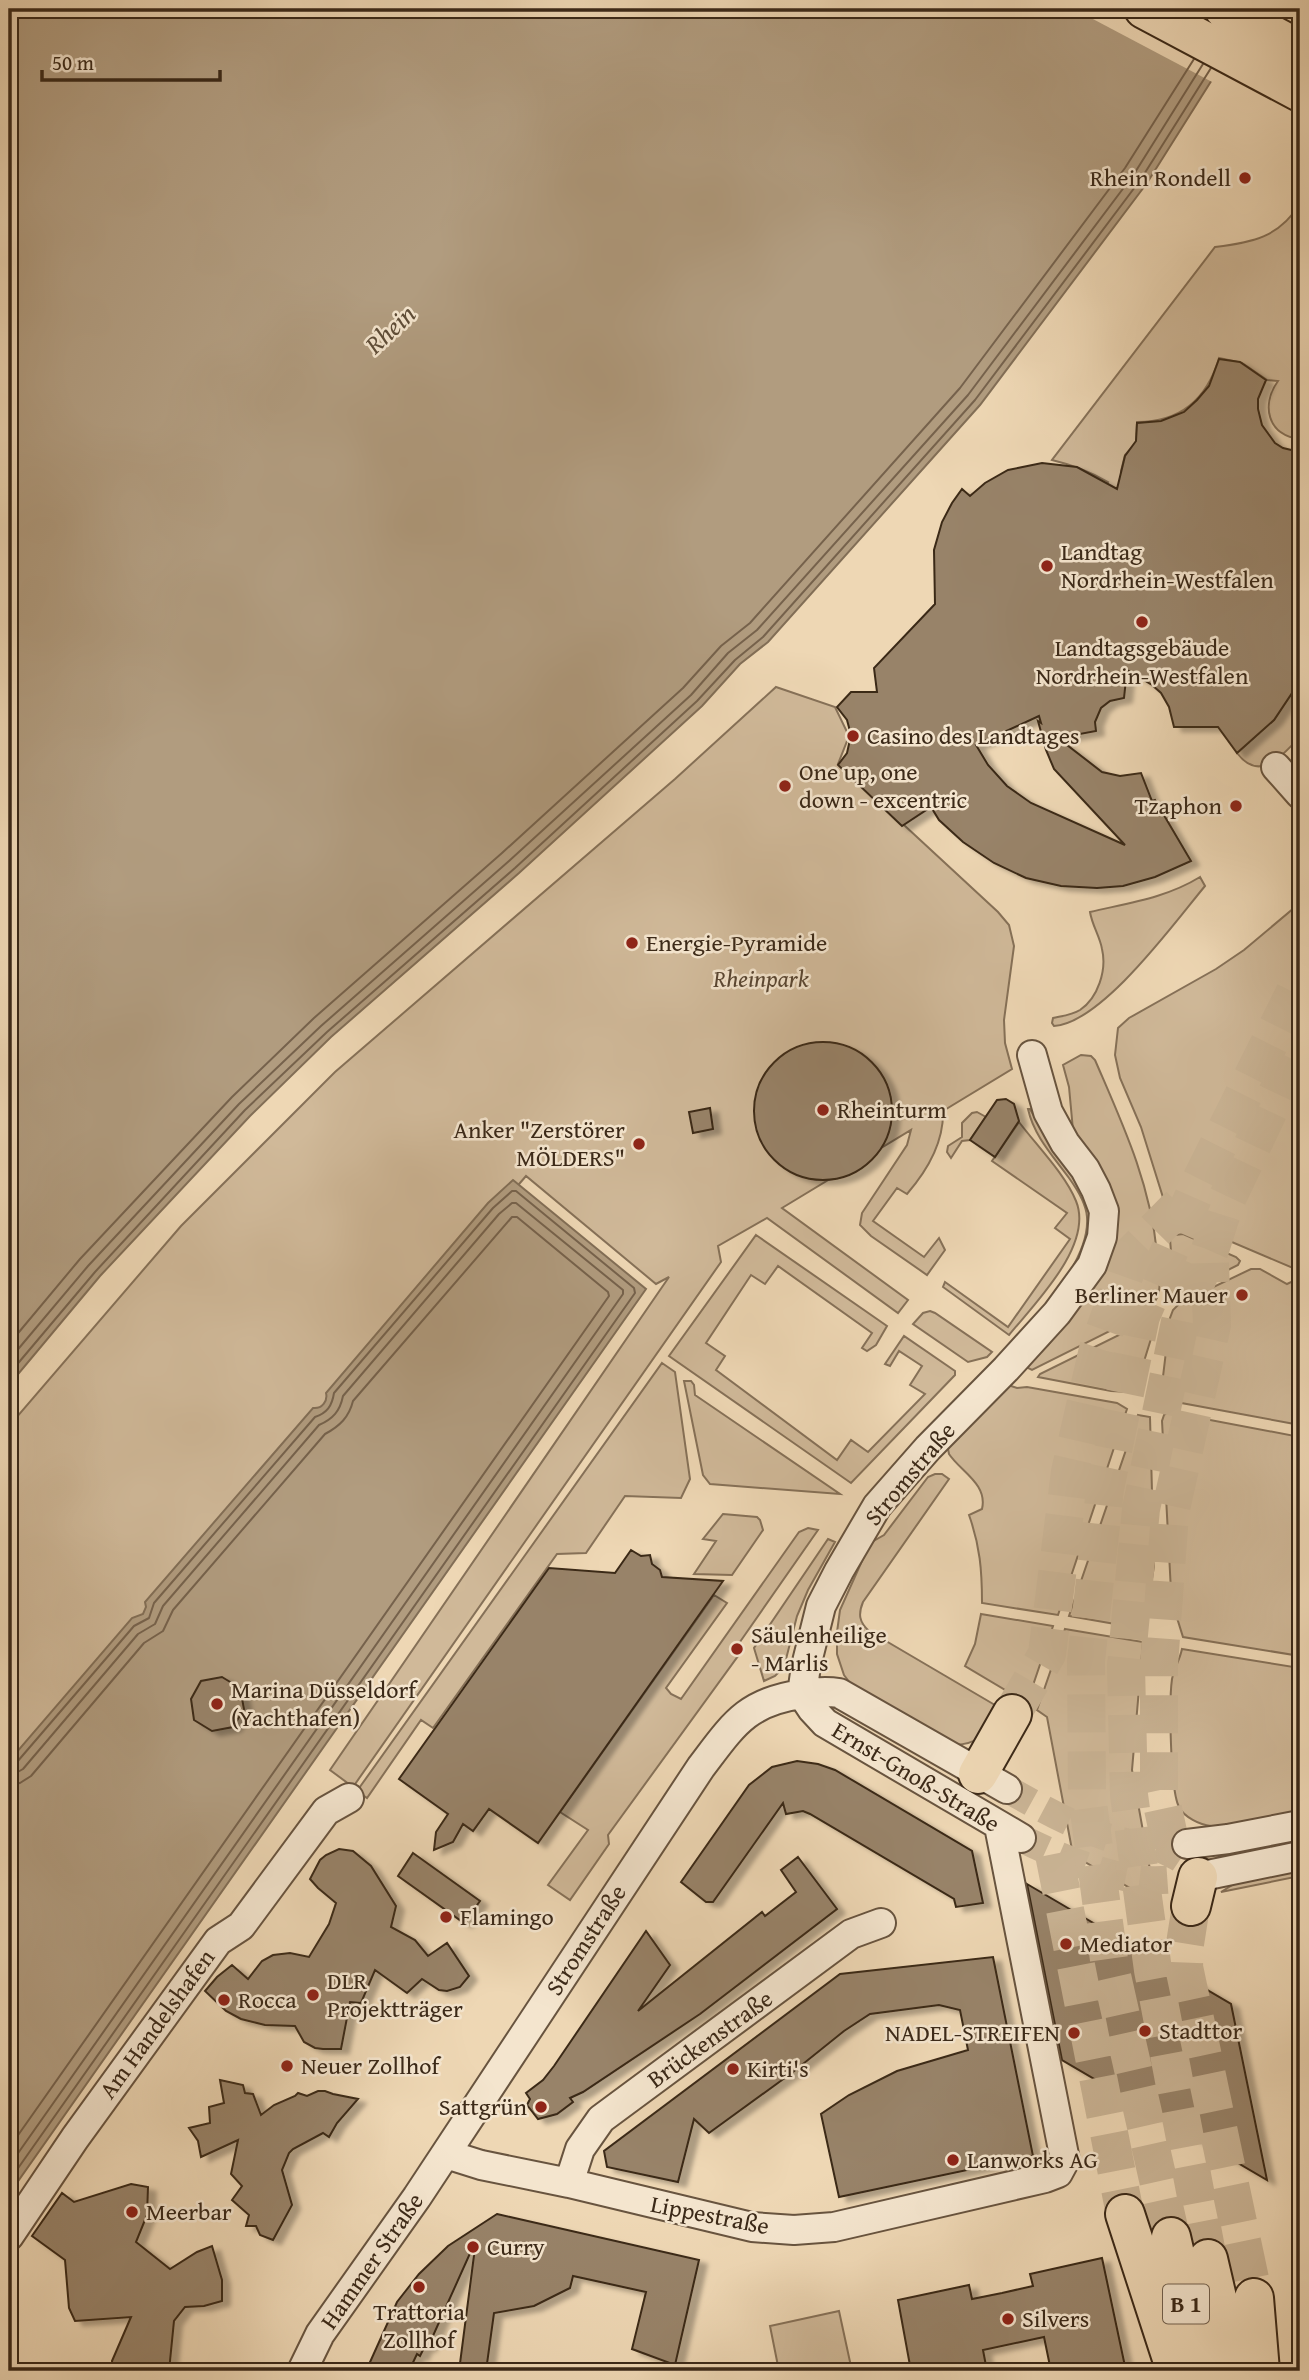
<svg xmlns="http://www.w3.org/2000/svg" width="1309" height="2380" font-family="'Gentium Book Plus',serif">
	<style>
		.green { fill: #d0b999; stroke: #867158; stroke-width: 2 }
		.water { fill: #b19c7f; stroke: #826e56; stroke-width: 2 }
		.pier { fill: #eed7b4 }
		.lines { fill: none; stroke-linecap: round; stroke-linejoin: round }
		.shore { stroke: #76624c; stroke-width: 2 }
		.building { fill: #988369; stroke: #3b2918; stroke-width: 2; fill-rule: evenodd; filter: url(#shadow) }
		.minor-tunnel { stroke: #cab495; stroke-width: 28; stroke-dasharray: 28 14; stroke-linecap: butt }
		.highway-tunnel { stroke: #cab495; stroke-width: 38; stroke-dasharray: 38 19; stroke-linecap: butt }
		.minor-casing { stroke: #68543f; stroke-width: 32 }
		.highway-casing { stroke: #3b2918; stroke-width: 42 }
		.minor { stroke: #f4e5ce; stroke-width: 28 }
		.highway { stroke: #eed7b4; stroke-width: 38 }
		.poi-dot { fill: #8f2418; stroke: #f4e5ce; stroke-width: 2.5 }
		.labels { text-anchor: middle; stroke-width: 5; stroke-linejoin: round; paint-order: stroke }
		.shield { fill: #f4e5ce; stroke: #72614f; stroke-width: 2 }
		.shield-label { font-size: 23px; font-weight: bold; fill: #3b2918 }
		.poi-label { font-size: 24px; fill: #3b2918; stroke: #f4e5ce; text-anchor: start }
		.park-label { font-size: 24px; font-style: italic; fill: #594632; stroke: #f4e5ce }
		.street-label { font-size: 24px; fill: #3b2918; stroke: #f4e5ce }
		.water-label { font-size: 26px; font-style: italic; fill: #5e4c37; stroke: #f4e5ce }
	</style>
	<defs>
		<filter id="shadow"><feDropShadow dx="8" dy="4.5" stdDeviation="2" flood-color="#0004"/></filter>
	</defs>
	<rect width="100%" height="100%" fill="#eed7b4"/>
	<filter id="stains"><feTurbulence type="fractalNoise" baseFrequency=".00286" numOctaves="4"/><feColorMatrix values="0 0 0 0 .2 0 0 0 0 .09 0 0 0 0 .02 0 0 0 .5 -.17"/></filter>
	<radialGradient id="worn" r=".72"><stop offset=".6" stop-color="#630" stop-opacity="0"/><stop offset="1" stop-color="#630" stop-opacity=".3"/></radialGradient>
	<path class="green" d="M1300 204V439C1267 435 1261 405 1278 381L1267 380 1242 363 1219 358C1207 399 1181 422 1137 422L1136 443 1125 455 1121 471V480L1128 496 1103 490 1108 482C1089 471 1073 465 1052 460L1215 247C1253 242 1278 238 1300 204Z
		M1300 681V737C1281 756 1260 783 1237 753L1274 720Z
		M776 687 835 707 849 736 838 764 998 912 1009 925 1014 946 1004 1020 1005 1043 1012 1069 943 1111C944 1143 927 1171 907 1194L897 1188 873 1221 924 1257 939 1238 945 1250 927 1275 871 1236 860 1225 862 1213 907 1145 911 1130 782 1208 908 1300 898 1313 767 1218 718 1246 721 1262 353 1787 330 1770 669 1277 656 1284 526 1176 9 1775V1426L181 1226 335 1072 675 779Z
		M1200 877 1205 886C1175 922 1102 1023 1054 1026L1052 1023 1053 1018C1062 1016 1072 1015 1080 1010 1098 998 1107 970 1102 949 1100 937 1092 925 1090 912 1128 903 1166 898 1200 877Z
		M1300 903V1211L1295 1238 1300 1240V1271L1173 1217 1166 1207 1141 1127 1120 1078 1115 1055 1118 1028 1129 1018 1216 969 1244 950Z
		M1081 1055 1091 1056 1095 1060C1123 1125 1150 1182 1157 1253 1158 1265 1161 1279 1159 1291 1157 1304 1146 1311 1136 1318L1032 1370 1026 1367 1048 1345 1070 1317 1110 1249 1073 1130 1069 1087 1063 1065Z
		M1028 1109H1030L1044 1134 1081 1181 1092 1207V1236L1063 1291 1019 1337C1044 1307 1090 1259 1087 1217 1086 1203 1077 1189 1069 1178 1053 1156 1034 1136 1028 1109Z
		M977 1112 986 1117 970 1140 962 1141 951 1158 947 1152 948 1146 962 1137V1123L972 1113Z
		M1019 1122C1037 1146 1065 1174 1076 1201 1094 1245 1035 1303 1009 1335L943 1287 945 1282 1008 1327 1070 1239 1055 1228 1067 1213 992 1161Z
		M1183 1234 1236 1257 1240 1261 1238 1265 1182 1293H1177L1174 1288 1170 1239 1175 1235Z
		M756 1235 887 1326 876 1345 867 1351 862 1348 872 1333 778 1266 765 1284 751 1275 706 1343 725 1356 716 1370 837 1460 851 1440 868 1452 925 1394 910 1385 922 1366 899 1351 890 1366 885 1364 904 1336 955 1371V1375L851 1483 669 1356Z
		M1251 1269H1260L1287 1284 1291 1282 1300 1286V1425L1176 1402 1169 1397 1162 1385 1170 1318 1173 1310 1180 1303Z
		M930 1311 935 1313 992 1352 987 1357 968 1362 913 1324 923 1313Z
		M1147 1321 1152 1323 1154 1329 1137 1384 1129 1392 1111 1391 1038 1377 1040 1374Z
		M662 1363 675 1372 690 1479 681 1498 625 1496 586 1553 557 1554 433 1728 421 1720 367 1798 357 1791Z
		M684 1381H691L694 1385 695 1395 840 1494 710 1484 703 1475Z
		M1008 1385 1017 1388 1027 1387 1117 1403 1127 1409 1058 1615 982 1603C982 1570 980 1546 969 1515L982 1509C988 1484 960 1471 949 1454L948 1449 952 1440Z
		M1168 1412 1300 1437V1656L1183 1637 1173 1605 1171 1591 1162 1421 1164 1415Z
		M1138 1415 1150 1417 1154 1566 1144 1629 1069 1616Z
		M935 1474H942L949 1479 863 1602C858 1614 859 1622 869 1631L1000 1708C985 1731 984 1743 955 1745L853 1687 844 1675 837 1654V1632L840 1610 870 1543 884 1535 928 1477Z
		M723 1514 757 1517 760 1520 763 1530 732 1575 694 1574 716 1541 703 1539Z
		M808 1528 818 1530 735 1649 738 1656 608 1835 609 1844 570 1900 548 1885 588 1830 560 1812 714 1595 727 1603 666 1688 671 1694 681 1699 799 1532Z
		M828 1539 835 1542 808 1590 797 1616 784 1667 775 1676 764 1681 754 1648Z
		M981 1614 1053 1626 1027 1703 965 1666 975 1644Z
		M1065 1629 1143 1642 1132 1770 1156 1903 1073 1855 1047 1717 1037 1710Z
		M1182 1649 1300 1668V1811C1272 1818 1240 1831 1211 1826 1200 1825 1184 1817 1179 1807 1170 1790 1169 1700 1172 1679 1174 1669 1180 1659 1182 1649Z
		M1300 1869V1876L1221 1892 1234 1884Z
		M839 2311 852 2371H779L770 2326Z"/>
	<path class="water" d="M9 9H1243L1215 75 1147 183 980 405 768 642 740 664 702 706 519 873 331 1037 250 1116 100 1276 9 1385Z
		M513 1180 646 1289 9 2194V1761L132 1618 143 1614 146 1607 145 1602 313 1408C322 1409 328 1401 326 1393L488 1203Z"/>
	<path class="pier" d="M1074 9H1246L1214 83Z"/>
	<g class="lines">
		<path class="shore" d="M9 1344 80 1259 232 1097 314 1018 502 853 683 688 721 646 750 623 960 388 1125 168 1194 59
			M9 1360 88 1266 239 1104 321 1026 509 861 691 695 728 653 757 630 968 395 1134 174 1203 64
			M9 1374 95 1272 245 1110 327 1032 515 868 697 701 735 660 763 637 975 400 1141 179 1211 68
			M9 1765 17 1762 134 1626 149 1618 154 1603 315 1417C327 1413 332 1406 334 1393L493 1208 512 1191H516L634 1288 635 1293 9 2181
			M9 1774 16 1773 23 1769 138 1634 155 1624 163 1606 319 1425C333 1419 340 1411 343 1396L499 1214 512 1203H516L623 1290V1294L9 2166
			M9 1785 20 1783 31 1776 144 1643 163 1631 173 1610 325 1434C340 1426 349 1417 353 1401L512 1217H517L608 1292 609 1296 9 2148"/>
	</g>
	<path class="building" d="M1219 359 1240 362 1266 380 1258 399V409L1262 425 1275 443 1283 448 1300 452V681L1274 720 1237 753 1218 727H1174L1169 707 1161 693 1152 685 1127 670 1124 698 1110 701 1101 708 1095 722 1096 731 1058 738 1102 772 1120 776 1141 773 1152 801 1155 800 1191 861 1155 877 1123 886 1097 888 1061 886 1026 878 994 863 963 842 939 820 931 807 902 826 838 765 847 753 851 735 847 720 837 707 851 692H877L874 668 935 604 934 550 942 522 952 503 962 489 970 496 985 483 1008 470 1042 463 1077 467 1117 489 1125 456 1136 441 1137 423 1161 421 1184 412 1197 400 1209 386ZM1039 716 1041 723 1038 721 1046 750 1054 769 1125 845 1031 803 1007 786 988 765 976 745Z
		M754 1111a69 69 0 1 1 138 0a69 69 0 1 1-138 0Z
		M1006 1099 1014 1104 1019 1121 995 1157 970 1140 997 1100Z
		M710 1108 713 1129 693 1133 689 1112Z
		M631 1550 641 1556 650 1555 652 1564 660 1570 662 1577 723 1581 538 1843 489 1809 473 1831 463 1824 453 1842 434 1850 436 1832 448 1814 399 1779 549 1568 615 1573Z
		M222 1677 240 1688 244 1709 233 1727 212 1731 194 1720 191 1699 201 1681Z
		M797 1761 818 1764 835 1770 972 1851 983 1903 956 1907 954 1899 810 1814 803 1811 786 1814 783 1803 713 1902H706L681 1882 749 1785 772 1767Z
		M339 1849 353 1851 371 1866 396 1906 391 1927 415 1940 428 1956 447 1943 469 1976 460 1987 447 1991 439 1990 422 1979 407 1993 375 1970 361 2003 350 2002 341 2049H323L315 2048 304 2042 295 2026 265 2025 241 2019 226 2011 205 1991 217 1977 232 1965 248 1979 262 1961 273 1955 290 1953 309 1957 329 1924 336 1903 318 1888 310 1879 320 1860 326 1855Z
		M413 1853 480 1901 464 1923 398 1876Z
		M798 1857 837 1909 700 2014 583 2092 570 2098 573 2102 557 2114 538 2119 527 2105 530 2099 526 2093 543 2080 554 2066 646 1931 670 1965 638 2011 762 1912 765 1916 796 1892 781 1870Z
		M1027 1884 1231 2004 1267 2180 1062 2060Z
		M993 1957 1033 2156 839 2197 821 2114 849 2095 897 2071 968 2050 960 2010 939 2005 870 2014 844 2031 793 2072 709 2133 694 2119 678 2182 607 2167 604 2151 840 1974Z
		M220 2080 243 2085 245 2093 253 2094 261 2115 274 2105 295 2096 298 2093 307 2096 318 2091H325L333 2094 358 2099 337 2123 329 2137 323 2133 293 2149 289 2153 282 2170 292 2205 273 2240 260 2235 256 2226H246L249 2215 232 2200 242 2186 231 2174 238 2140 201 2157 198 2141 189 2128 210 2123 209 2107 224 2103Z
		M131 2184 148 2187 147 2215 136 2242 170 2269 197 2252 212 2246 222 2280V2301L204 2306 185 2307 174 2321 169 2371H113L112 2361 131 2317 75 2321 69 2308 65 2260 32 2236 62 2193 74 2202Z
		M497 2214 699 2260 675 2365 632 2349 646 2292 573 2276 570 2288 534 2306 494 2313 486 2371H459L476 2240 428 2347 425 2346 420 2356 417 2354 409 2371H366L397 2302 419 2274 448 2246Z
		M1102 2258 1126 2371H1051L1044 2337 983 2350 987 2371H911L898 2300 969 2285 972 2299 1002 2293 1033 2286 1030 2274Z"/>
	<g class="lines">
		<path class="minor-tunnel" d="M1007 1789C1058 1817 1115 1851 1174 1846
			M1021 1838C1054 1855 1111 1879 1149 1880 1165 1881 1182 1878 1198 1877 1187 1860 1175 1855 1157 1847"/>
		<path class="highway-tunnel" d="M1012 1714 1047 1654 1070 1472 1098 1349 1132 1254 1180 1205
			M1171 1846 1159 1790V1665L1170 1513 1212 1325 1210 1263
			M1054 1854 1125 2214
			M1191 1906 1185 1944 1184 1967 1254 2298
			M1171 2237 1110 1967 1087 1796 1086 1661 1105 1489 1141 1316 1198 1186 1300 982
			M1208 2259 1153 1970 1129 1795 1126 1666 1141 1509 1181 1317 1210 1250 1225 1203 1300 1045"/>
		<g class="minor-casing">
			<path id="minor" d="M1276 767 1300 794
				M802 1694 806 1666 821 1606 839 1571 877 1506 928 1448 1006 1369 1057 1313 1092 1265 1102 1237 1104 1211 1096 1190 1085 1169 1065 1143 1048 1112 1032 1055
				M802 1694 812 1709 825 1723 1021 1838
				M1187 1844 1228 1839 1300 1825
				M1198 1877 1300 1856
				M446 2154 481 2165 569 2183 752 2227 794 2230 834 2227 1045 2178 1058 2173 1065 2160 999 1826
				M569 2183 580 2149 601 2119 851 1934 881 1923
				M9 2236 75 2138 218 1941 241 1926 326 1811 349 1798
				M302 2371 320 2334 417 2197 701 1767C733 1725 746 1702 802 1694 815 1692 826 1691 839 1693L1007 1789"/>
		</g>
		<g class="highway-casing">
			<path id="highway" d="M1144 9 1300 92
				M1224 9 1300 50
				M978 1774 1012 1714
				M1191 1906 1198 1877
				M1125 2214 1176 2371
				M1171 2237 1202 2371
				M1208 2259 1234 2371
				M1254 2298 1260 2371"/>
		</g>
		<use href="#minor" class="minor"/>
		<use href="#highway" class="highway"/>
	</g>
	<g class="poi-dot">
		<circle cx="1245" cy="178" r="7"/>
		<circle cx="1047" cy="566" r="7"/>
		<circle cx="1142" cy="622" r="7"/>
		<circle cx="853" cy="736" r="7"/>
		<circle cx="785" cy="786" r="7"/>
		<circle cx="1236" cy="806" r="7"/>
		<circle cx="632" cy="943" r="7"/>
		<circle cx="823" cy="1110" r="7"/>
		<circle cx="639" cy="1144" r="7"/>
		<circle cx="1242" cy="1295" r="7"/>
		<circle cx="737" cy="1649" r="7"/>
		<circle cx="217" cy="1704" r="7"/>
		<circle cx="446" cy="1917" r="7"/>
		<circle cx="1066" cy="1944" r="7"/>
		<circle cx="313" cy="1995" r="7"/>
		<circle cx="224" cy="2000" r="7"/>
		<circle cx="1145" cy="2031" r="7"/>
		<circle cx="1074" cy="2033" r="7"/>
		<circle cx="287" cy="2066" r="7"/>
		<circle cx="733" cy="2069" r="7"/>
		<circle cx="541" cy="2107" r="7"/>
		<circle cx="953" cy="2160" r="7"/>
		<circle cx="132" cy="2212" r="7"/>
		<circle cx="473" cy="2247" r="7"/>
		<circle cx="419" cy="2287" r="7"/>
		<circle cx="1008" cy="2319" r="7"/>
	</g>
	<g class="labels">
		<rect class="shield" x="1163" y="2284.5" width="46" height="39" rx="5"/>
		<g class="shield-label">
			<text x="1186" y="2312">B 1</text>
		</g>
		<g class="poi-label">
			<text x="1231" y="186" text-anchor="end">Rhein Rondell</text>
			<text x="1061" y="560">Landtag<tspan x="1061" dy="28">Nordrhein-Westfalen</tspan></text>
			<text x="1142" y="656" text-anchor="middle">Landtagsgebäude<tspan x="1142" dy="28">Nordrhein-Westfalen</tspan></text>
			<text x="867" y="744">Casino des Landtages</text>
			<text x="799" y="780">One up, one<tspan x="799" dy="28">down - excentric</tspan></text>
			<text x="1222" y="814" text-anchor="end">Tzaphon</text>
			<text x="646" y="951">Energie-Pyramide</text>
			<text x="837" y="1118">Rheinturm</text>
			<text x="625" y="1138" text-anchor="end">Anker "Zerstörer<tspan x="625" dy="28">MÖLDERS"</tspan></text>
			<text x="1228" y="1303" text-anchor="end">Berliner Mauer</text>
			<text x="751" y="1643">Säulenheilige<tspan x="751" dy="28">- Marlis</tspan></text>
			<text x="231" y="1698">Marina Düsseldorf<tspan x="231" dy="28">(Yachthafen)</tspan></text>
			<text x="460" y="1925">Flamingo</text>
			<text x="1080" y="1952">Mediator</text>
			<text x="327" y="1989">DLR<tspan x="327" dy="28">Projektträger</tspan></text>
			<text x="238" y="2008">Rocca</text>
			<text x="1159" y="2039">Stadttor</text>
			<text x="1060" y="2041" text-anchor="end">NADEL-STREIFEN</text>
			<text x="301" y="2074">Neuer Zollhof</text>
			<text x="747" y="2077">Kirti's</text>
			<text x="527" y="2115" text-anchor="end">Sattgrün</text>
			<text x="967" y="2168">Lanworks AG</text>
			<text x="146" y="2220">Meerbar</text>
			<text x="487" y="2255">Curry</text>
			<text x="419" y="2320" text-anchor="middle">Trattoria<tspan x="419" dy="28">Zollhof</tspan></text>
			<text x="1022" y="2327">Silvers</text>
		</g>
		<g class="park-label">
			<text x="761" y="987">Rheinpark</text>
		</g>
		<g class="street-label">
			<text transform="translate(910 1474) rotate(-50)" y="8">Stromstraße</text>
			<text transform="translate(916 1777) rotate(31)" y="8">Ernst-Gnoß-Straße</text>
			<text transform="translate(586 1940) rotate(-57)" y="8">Stromstraße</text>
			<text transform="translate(157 2024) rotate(-54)" y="8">Am Handelshafen</text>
			<text transform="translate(710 2039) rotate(-36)" y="8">Brückenstraße</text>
			<text transform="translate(710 2215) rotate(11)" y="8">Lippestraße</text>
			<text transform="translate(372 2261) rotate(-55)" y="8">Hammer Straße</text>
		</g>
		<g class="water-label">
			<text transform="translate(390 329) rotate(-43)" y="9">Rhein</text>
		</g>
	</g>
	<rect width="1309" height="2380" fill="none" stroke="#eed7b4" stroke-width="35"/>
	<rect x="10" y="10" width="1288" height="2359" fill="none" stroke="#3b2918" stroke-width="3.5"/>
	<rect x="18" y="18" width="1274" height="2345" fill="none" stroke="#3b2918" stroke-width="2"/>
	<path d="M42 70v10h178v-10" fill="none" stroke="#3b2918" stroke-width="3.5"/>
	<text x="52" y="70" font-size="21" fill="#3b2918" stroke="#f4e5ce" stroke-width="5" paint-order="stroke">50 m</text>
	<rect width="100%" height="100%" filter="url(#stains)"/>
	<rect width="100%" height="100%" fill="url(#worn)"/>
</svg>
